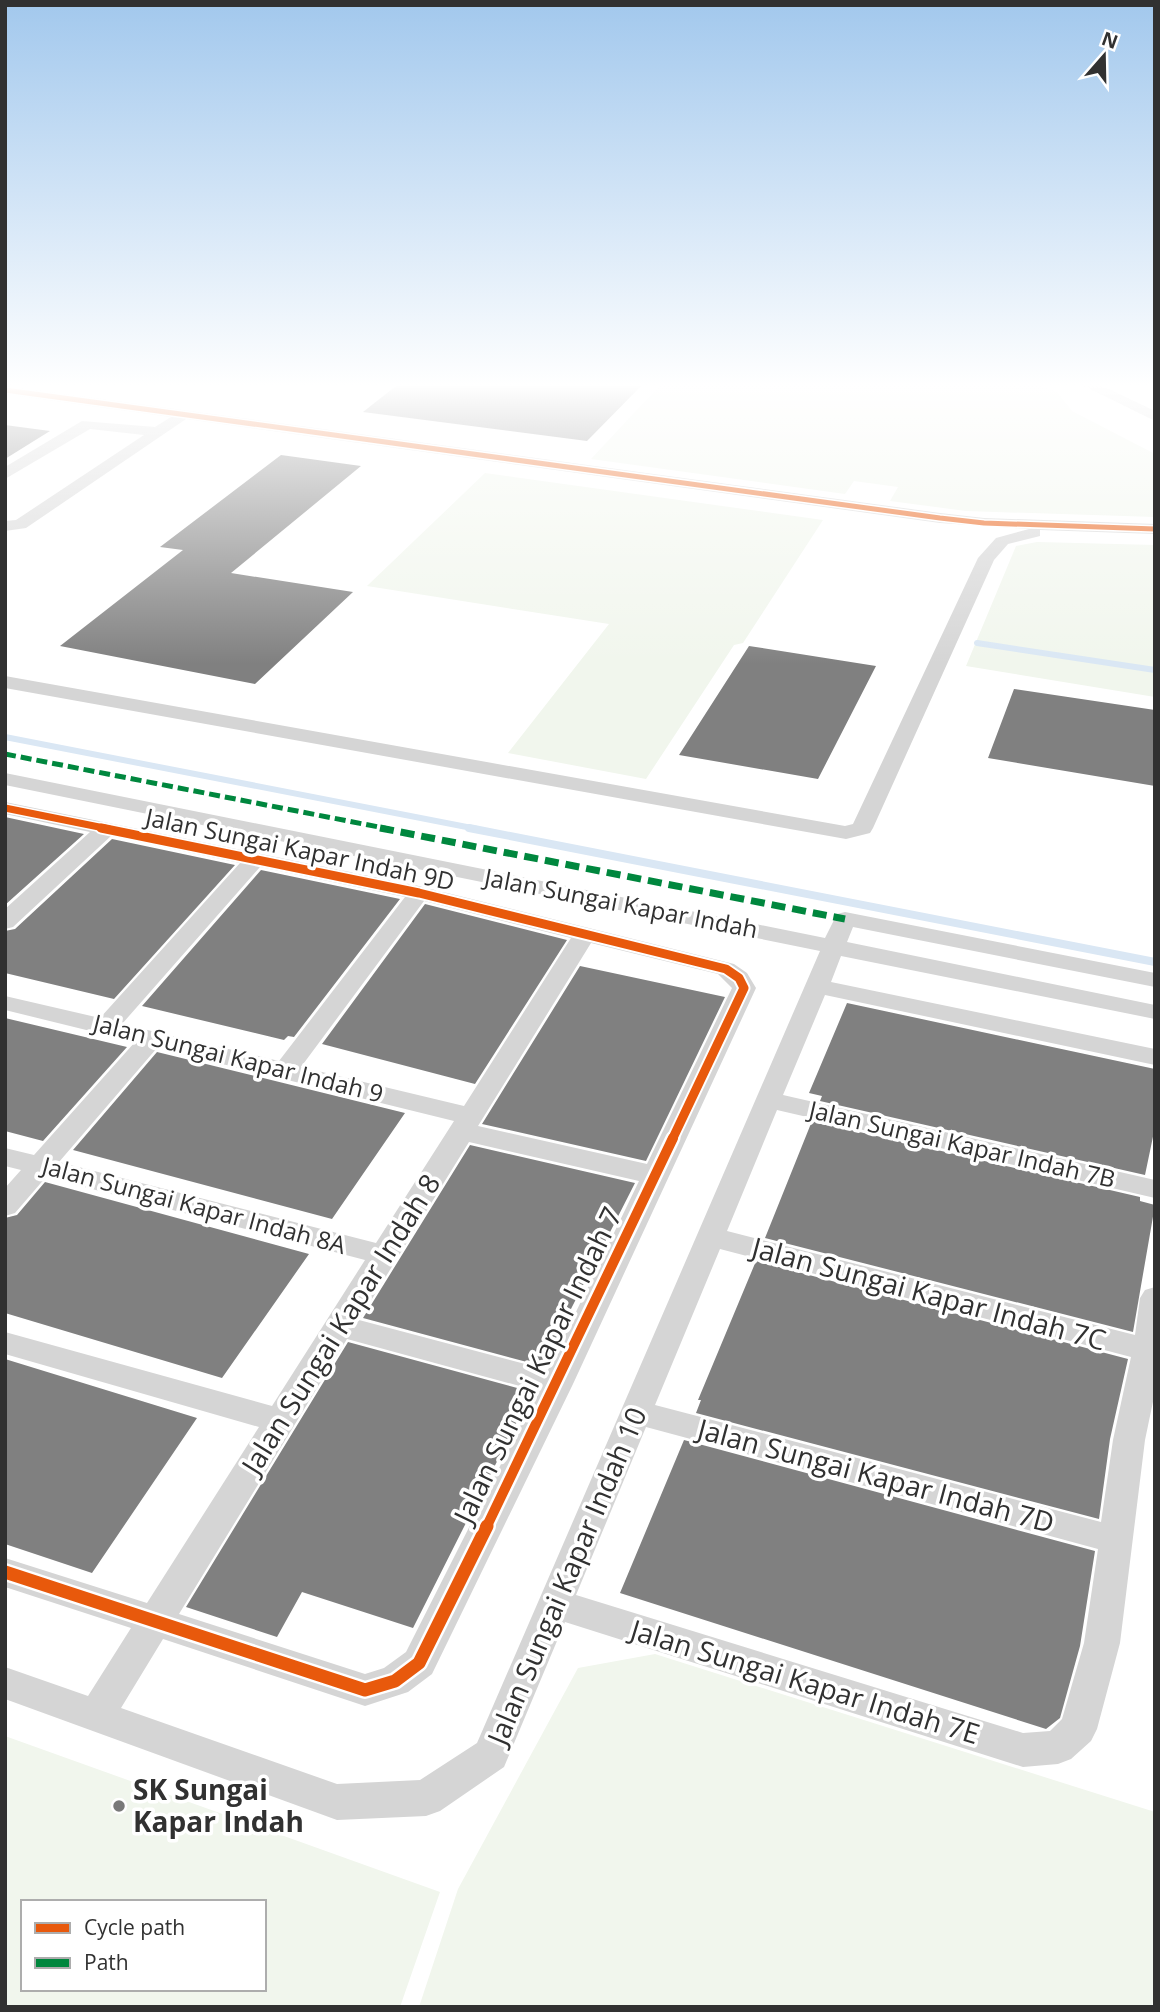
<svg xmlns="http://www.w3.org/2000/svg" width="1160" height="2012" font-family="'Open Sans',sans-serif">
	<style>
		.green { fill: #f1f6ed; fill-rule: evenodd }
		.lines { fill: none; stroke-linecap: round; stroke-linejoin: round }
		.stream-far1 { stroke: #dae7f4; stroke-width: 6 }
		.stream { stroke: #dae7f4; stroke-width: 8 }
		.building { fill: #808080 }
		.minor { fill: #d5d5d5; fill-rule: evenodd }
		.quiet-far1 { stroke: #00873e; stroke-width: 5; stroke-dasharray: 11 5; stroke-linecap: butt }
		.quiet { stroke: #00873e; stroke-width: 7; stroke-dasharray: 14 7; stroke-linecap: butt }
		.cycleway-far4-casing { stroke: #fff; stroke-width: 8 }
		.cycleway-far3-casing { stroke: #fff; stroke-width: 10 }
		.cycleway-far2-casing { stroke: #fff; stroke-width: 13 }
		.cycleway-far1-casing { stroke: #fff; stroke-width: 15 }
		.cycleway-casing { stroke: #fff; stroke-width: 18 }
		.cycleway-far4 { stroke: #e8590c; stroke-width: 5 }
		.cycleway-far3 { stroke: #e8590c; stroke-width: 7 }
		.cycleway-far2 { stroke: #e8590c; stroke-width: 9 }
		.cycleway-far1 { stroke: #e8590c; stroke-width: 10 }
		.cycleway { stroke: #e8590c; stroke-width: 13 }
		.poi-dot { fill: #797979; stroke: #fff; stroke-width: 2.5 }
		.labels { text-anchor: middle; stroke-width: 7; stroke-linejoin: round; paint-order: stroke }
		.street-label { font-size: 24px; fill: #313131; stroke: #fff }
		.near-street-label { font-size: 28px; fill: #313131; stroke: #fff }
		.near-poi-label { font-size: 28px; font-weight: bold; fill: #313131; stroke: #fff; text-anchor: start }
	</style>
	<rect width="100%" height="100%" fill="#fff"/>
	<path class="green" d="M663 382H1032L1057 392 1072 411 1155 454V517L966 511 890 501 898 487 854 481 845 494 591 459Z
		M485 473 823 520 743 643 734 645 646 779 508 753 609 624 367 586Z
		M1037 542 1155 545V697L966 666 1016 546Z
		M655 1654 1155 1812V1989L1152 2007H419L458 1889 578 1668Z
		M5 1736 440 1892 400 2007H5ZM23 1902H264V1989H23Z"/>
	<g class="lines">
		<path class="stream-far1" d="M977 643 1155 670
			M5 737 477 829"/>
		<path class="stream" d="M469 828 1155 962"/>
	</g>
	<path class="building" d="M401 382H645L587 441 363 412Z
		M5 425 50 431 5 459Z
		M281 455 361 466 231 573 353 592 255 684 60 646 183 550 160 547Z
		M749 646 876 666 818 779 679 755Z
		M1014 689 1155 710V786L988 758Z
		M5 817 84 834 5 905Z
		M112 839 235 865 114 999 5 973V931L15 929Z
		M261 870 400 899 294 1037 288 1036 284 1040 142 1006Z
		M425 904 567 940 475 1084 322 1044Z
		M580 966 725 997 646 1161 482 1124Z
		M847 1003 1155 1069V1127L1145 1175 820 1101 822 1096 809 1093Z
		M5 1018 127 1047 43 1141 5 1131Z
		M157 1052 405 1113 332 1219 73 1150Z
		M812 1121 1140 1197V1201L1155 1205 1133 1332 765 1238Z
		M470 1145 635 1183 542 1366 363 1318Z
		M45 1182 309 1254 222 1378 5 1313V1218L17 1215Z
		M756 1261 1128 1359 1110 1439 1099 1519 696 1413 701 1400H698Z
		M348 1342 532 1392 413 1628 302 1592 277 1637 186 1607Z
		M5 1359 197 1418 92 1573 5 1544Z
		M684 1440 1095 1551 1080 1646 1060 1718 1046 1729 620 1593Z"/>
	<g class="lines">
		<path class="minor" d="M1076 382H1094L1155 411V421Z
			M5 386 940 513 984 518 1155 524V534L1040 530V536L1008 544 994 560 873 828 870 833 846 839 5 688V676L845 826 853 824 978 558 996 538 1029 529 940 523 186 419 26 528 5 531V521L16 520 144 435 90 429 5 479V467L82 421 155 427 171 417 5 394Z
			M5 773 825 938 837 914 845 912 1155 973V987L853 927 847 942 1155 1005V1019L841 956 831 982 1155 1049V1065L825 995 783 1095 1155 1180V1198L777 1110 727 1231 1135 1335 1140 1298 1145 1290 1155 1287V1392L1145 1440 1120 1643 1097 1729 1091 1741 1071 1759 1058 1764 1023 1767 565 1622 504 1767 440 1811 426 1816 337 1820 5 1699V1667L88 1696 131 1628 5 1587V1558L147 1603 259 1427 5 1354V1332L272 1406 365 1260 46 1177 15 1213 5 1216V1188L21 1170 5 1166V1148L34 1155 135 1042 5 1010V996L100 1018 240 863 111 836 13 927 5 929V909L90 832 5 814V802L419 886 734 964 747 973 756 988 573 1384 432 1674 408 1692 365 1706 163 1639 121 1708 337 1784 420 1780 477 1743 820 951 5 785ZM260 867 405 897 279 1061 122 1024ZM424 901 571 938 464 1106 301 1067ZM591 943 718 974 732 988 647 1164 478 1126ZM157 1048 454 1121 376 1243 59 1162ZM469 1142 639 1181 548 1370 359 1320ZM720 1249 1131 1357 1113 1440 1101 1522 655 1405ZM347 1339 538 1391 406 1652 384 1668 365 1674 179 1614ZM646 1427 1098 1549 1084 1643 1062 1719 1050 1731 1023 1733 576 1595Z"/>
		<path class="quiet-far1" d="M5 754 389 829"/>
		<path class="quiet" d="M380 828 845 919"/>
		<g class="cycleway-far4-casing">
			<path id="cycleway-far4" d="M5 390 940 518 984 523 1155 529"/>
		</g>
		<g class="cycleway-far3-casing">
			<path id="cycleway-far3" d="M5 808 109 829"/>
		</g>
		<g class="cycleway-far2-casing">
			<path id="cycleway-far2" d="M101 828 419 893 726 969 739 978 744 988 672 1140"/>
		</g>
		<g class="cycleway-far1-casing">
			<path id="cycleway-far1" d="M486 1528 673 1138"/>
		</g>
		<g class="cycleway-casing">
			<path id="cycleway" d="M5 1572 365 1690 395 1681 419 1663 487 1526"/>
		</g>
		<use href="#cycleway-far4" class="cycleway-far4"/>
		<use href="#cycleway-far3" class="cycleway-far3"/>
		<use href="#cycleway-far2" class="cycleway-far2"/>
		<use href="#cycleway-far1" class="cycleway-far1"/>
		<use href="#cycleway" class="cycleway"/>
	</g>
	<linearGradient id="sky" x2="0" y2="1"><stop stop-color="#a2c8ed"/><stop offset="0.58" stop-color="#fff"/><stop offset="1" stop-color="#fff" stop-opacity="0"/></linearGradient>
	<rect width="1160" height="664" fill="url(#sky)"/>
	<circle class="poi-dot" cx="119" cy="1806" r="7"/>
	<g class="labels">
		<g class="street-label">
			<text transform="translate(300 850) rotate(12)" y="8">Jalan Sungai Kapar Indah 9D</text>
			<text transform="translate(621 904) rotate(11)" y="8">Jalan Sungai Kapar Indah</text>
			<text transform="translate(238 1059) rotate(14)" y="8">Jalan Sungai Kapar Indah 9</text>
			<text transform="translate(962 1145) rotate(13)" y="8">Jalan Sungai Kapar Indah 7B</text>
			<text transform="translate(194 1206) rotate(15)" y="8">Jalan Sungai Kapar Indah 8A</text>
		</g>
		<g class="near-street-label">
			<text transform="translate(929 1294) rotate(15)" y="10">Jalan Sungai Kapar Indah 7C</text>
			<text transform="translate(341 1324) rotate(-58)" y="10">Jalan Sungai Kapar Indah 8</text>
			<text transform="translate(538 1365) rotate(-64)" y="10">Jalan Sungai Kapar Indah 7</text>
			<text transform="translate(876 1476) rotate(15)" y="10">Jalan Sungai Kapar Indah 7D</text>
			<text transform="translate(567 1576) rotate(-67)" y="10">Jalan Sungai Kapar Indah 10</text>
			<text transform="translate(805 1682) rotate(17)" y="10">Jalan Sungai Kapar Indah 7E</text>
		</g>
		<g class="near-poi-label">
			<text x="133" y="1800">SK Sungai<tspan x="133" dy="32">Kapar Indah</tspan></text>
		</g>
	</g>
	<rect width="1160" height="2012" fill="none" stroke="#313131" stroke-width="14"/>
	<rect x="21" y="1900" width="245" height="91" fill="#ffffff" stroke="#adadad" stroke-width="2"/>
	<rect x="35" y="1923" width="35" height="10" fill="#e8590c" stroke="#adadad" stroke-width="2"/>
	<text x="84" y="1935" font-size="21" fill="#313131">Cycle path</text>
	<rect x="35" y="1958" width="35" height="10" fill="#00873e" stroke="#adadad" stroke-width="2"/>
	<text x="84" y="1970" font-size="21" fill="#313131">Path</text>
	<g transform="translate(1104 56) rotate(20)" stroke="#ffffff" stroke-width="5" paint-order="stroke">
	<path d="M0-5L12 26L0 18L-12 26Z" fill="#313131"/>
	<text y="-10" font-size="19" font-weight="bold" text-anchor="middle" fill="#313131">N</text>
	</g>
</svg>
